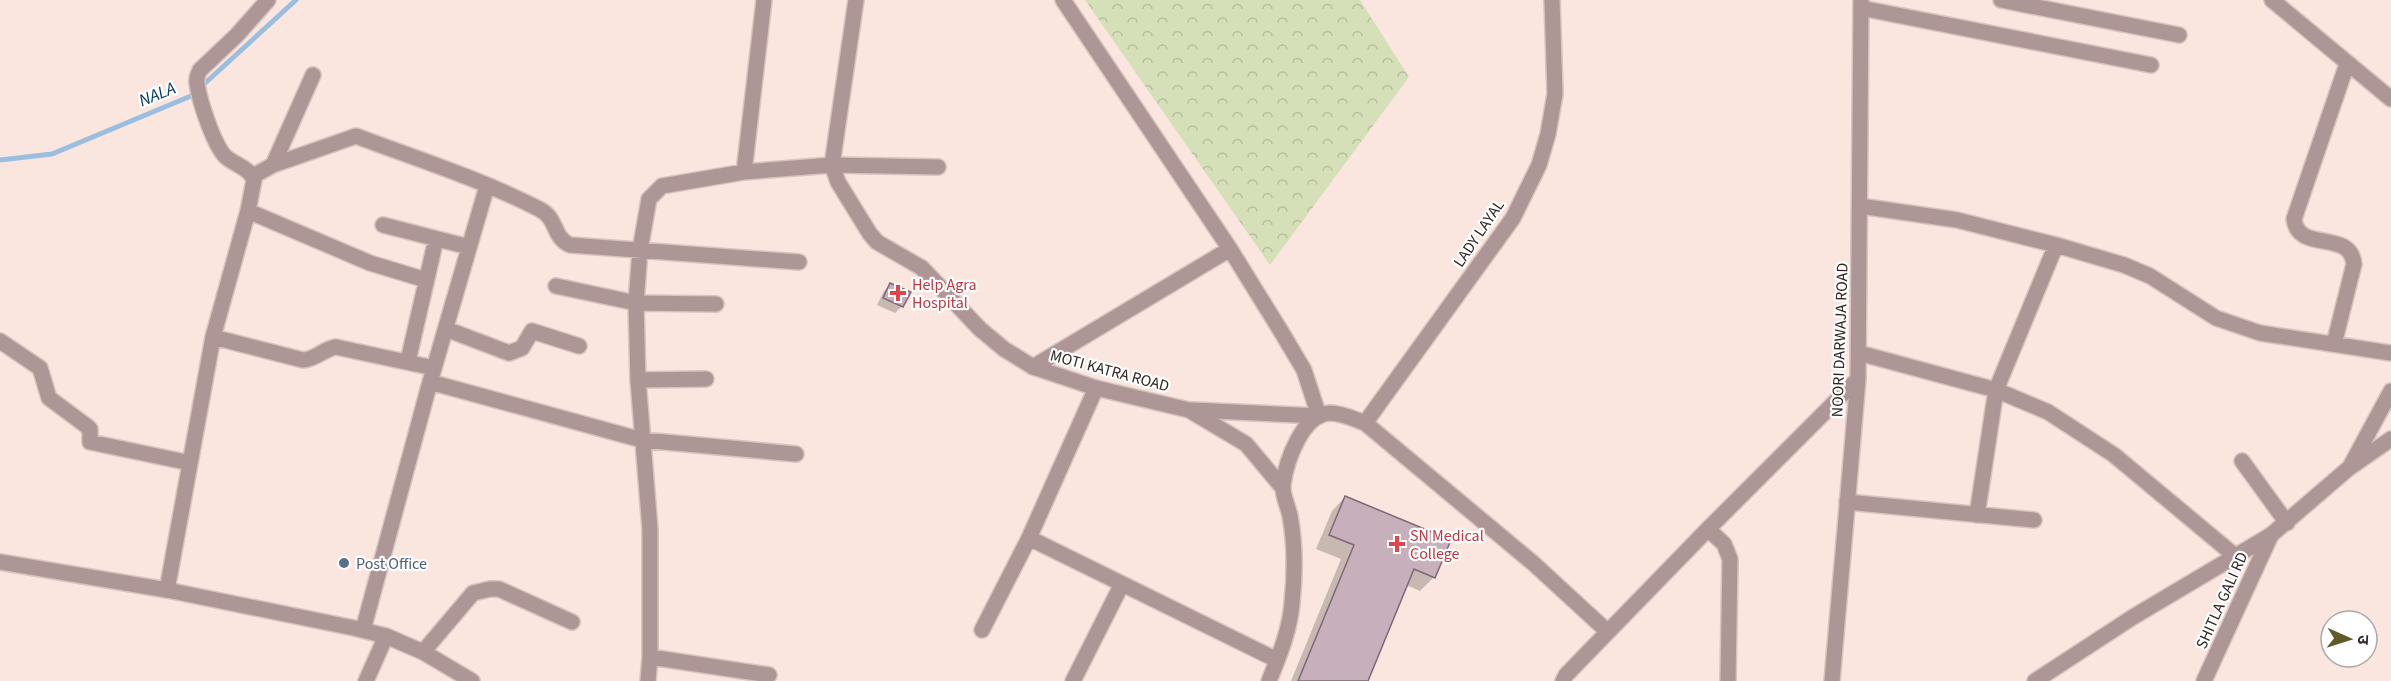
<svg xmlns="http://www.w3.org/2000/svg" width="2391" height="681" font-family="'Source Sans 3','Noto Sans Devanagari',sans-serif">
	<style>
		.park { fill: url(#park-crowns) }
		.shadow { fill: #0003 }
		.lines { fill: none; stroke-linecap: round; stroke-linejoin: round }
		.stream { stroke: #9abee0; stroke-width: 5 }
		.building { fill: #c7b0bc; stroke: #7d6874; stroke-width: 1.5 }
		.minor-casing { stroke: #d7c4bd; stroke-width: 18 }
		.tertiary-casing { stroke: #d7c4bd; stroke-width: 18 }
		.minor { stroke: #ad9695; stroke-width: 15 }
		.tertiary { stroke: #ad9695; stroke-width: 15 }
		.health-dot { fill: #e0444e; stroke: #fff; stroke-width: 2 }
		.service-dot { fill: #5c6f8a; stroke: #fff; stroke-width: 2 }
		.labels { text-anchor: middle; stroke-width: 4.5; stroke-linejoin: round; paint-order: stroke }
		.street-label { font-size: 16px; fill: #312724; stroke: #fff }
		.health-label { font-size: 16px; fill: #be3a42; stroke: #fff; text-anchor: start }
		.service-label { font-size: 16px; fill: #4e5e75; stroke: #fff; text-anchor: start }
		.water-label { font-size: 18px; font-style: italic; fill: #023e69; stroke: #fff }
	</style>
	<defs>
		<pattern id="park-crowns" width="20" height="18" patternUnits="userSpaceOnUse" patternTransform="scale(1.5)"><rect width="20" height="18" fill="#d5dfb8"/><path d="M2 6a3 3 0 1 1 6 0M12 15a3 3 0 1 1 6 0" fill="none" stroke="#b7bf9e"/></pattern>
	</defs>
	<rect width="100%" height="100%" fill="#fbe6df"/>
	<path class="park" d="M1085 0H1360L1409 77 1270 265Z"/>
	<path class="shadow" d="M891 284 902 306 895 313 877 305 884 291Z
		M1345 497 1434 577 1420 591 1406 585 1366 681H1291L1341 559 1316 549 1332 511Z"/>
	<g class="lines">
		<path class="stream" d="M0 160 52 154 191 96 296 0"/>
	</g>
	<path class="building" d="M890 283 911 292 903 307 883 298Z
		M1345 496 1451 540 1435 578 1414 569 1368 681H1298L1354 545 1329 535Z"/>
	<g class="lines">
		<g class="minor-casing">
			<path id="minor" d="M1063 0 1230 249 1282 333 1304 370 1319 416
				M2001 0 2179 35
				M2272 0 2391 99
				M1861 8 2151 65
				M273 165 313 75
				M744 172 764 0
				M253 176 273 165 356 136C417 159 481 179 539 209 558 218 552 237 570 245L799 262
				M1860 206 1957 220 2056 245 2124 265 2150 276 2216 318 2260 333 2391 353
				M248 211 370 263 426 280
				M383 225 469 247
				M556 286 636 303 716 304
				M446 329 509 353 522 348 532 331 579 346
				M213 337 303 360C317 359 323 349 336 347L434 368
				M0 341 40 368 49 398 88 427 90 429V442L190 463
				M2334 344 2354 264C2350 228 2298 254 2294 219L2347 64
				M1859 353 1996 390 2048 412 2114 455 2234 555
				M408 361 436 239
				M1033 367 1230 249
				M638 380 706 379
				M430 382 642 440 796 454
				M1365 423 1513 218 1539 165 1548 134 1555 94 1552 0
				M2242 461 2287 523
				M1847 502 2034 520
				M1977 515 1996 390 2056 245
				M1708 529 1724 544 1730 559 1728 681
				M1029 538 1277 660
				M167 590 213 337 248 211 254 180C250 168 235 165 226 157 214 146 199 100 197 83 196 79 198 74 200 70L237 35 268 0
				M363 630 430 382 487 186
				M982 630 1029 538 1096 388
				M423 652 473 593 490 589H499L572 622
				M650 657 769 675
				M366 681 386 636
				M648 681 650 657V529L638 380 636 303 640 250 649 199 662 186 744 172 832 165 938 167
				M1073 681 1122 584
				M2204 681 2271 535"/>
		</g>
		<g class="tertiary-casing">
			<path id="tertiary" d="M856 0 832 165 838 182 870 234 877 242 922 268 980 329 1004 349 1033 367 1096 388 1189 410 1246 444 1282 487
				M1192 410 1319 416
				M2351 465 2391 391
				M0 562 167 590 354 628 386 636 423 652 472 681
				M1269 681C1279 656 1290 630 1292 603 1295 575 1295 543 1290 516 1288 506 1282 495 1283 485 1286 462 1302 414 1330 413 1342 413 1354 419 1365 423L1533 563 1608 632
				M1563 681 1566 675 1708 529 1858 379
				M1832 681 1858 379 1861 0
				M2035 681 2133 617 2271 535 2349 468 2391 439"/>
		</g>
		<use href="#minor" class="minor"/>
		<use href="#tertiary" class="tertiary"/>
	</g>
	<g class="health-dot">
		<path d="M895 284h6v6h6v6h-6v6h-6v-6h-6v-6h6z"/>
		<path d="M1394 535h6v6h6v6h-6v6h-6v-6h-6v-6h6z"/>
	</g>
	<circle class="service-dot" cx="344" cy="563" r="6"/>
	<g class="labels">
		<g class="street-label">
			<text transform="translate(1478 233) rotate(-56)" y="6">LADY LAYAL</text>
			<text transform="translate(1839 340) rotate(-88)" y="6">NOORI DARWAJA ROAD</text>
			<text transform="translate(1110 370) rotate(15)" y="6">MOTI KATRA ROAD</text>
			<text transform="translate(2221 600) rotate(-66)" y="6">SHITLA GALI RD</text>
		</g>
		<g class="health-label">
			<text x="912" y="290">Help Agra<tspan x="912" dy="18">Hospital</tspan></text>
			<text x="1410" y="541">SN Medical<tspan x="1410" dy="18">College</tspan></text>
		</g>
		<g class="service-label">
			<text x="356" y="569">Post Office</text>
		</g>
		<g class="water-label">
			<text transform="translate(157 94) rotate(-22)" y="6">NALA</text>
		</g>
	</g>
	<g transform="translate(2349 639) rotate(93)"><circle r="28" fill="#ffffff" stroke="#ada9a7" stroke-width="1.5"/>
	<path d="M0-4.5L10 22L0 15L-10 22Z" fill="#5f5b28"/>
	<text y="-9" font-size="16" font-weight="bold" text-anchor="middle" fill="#312724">उ</text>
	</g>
</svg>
